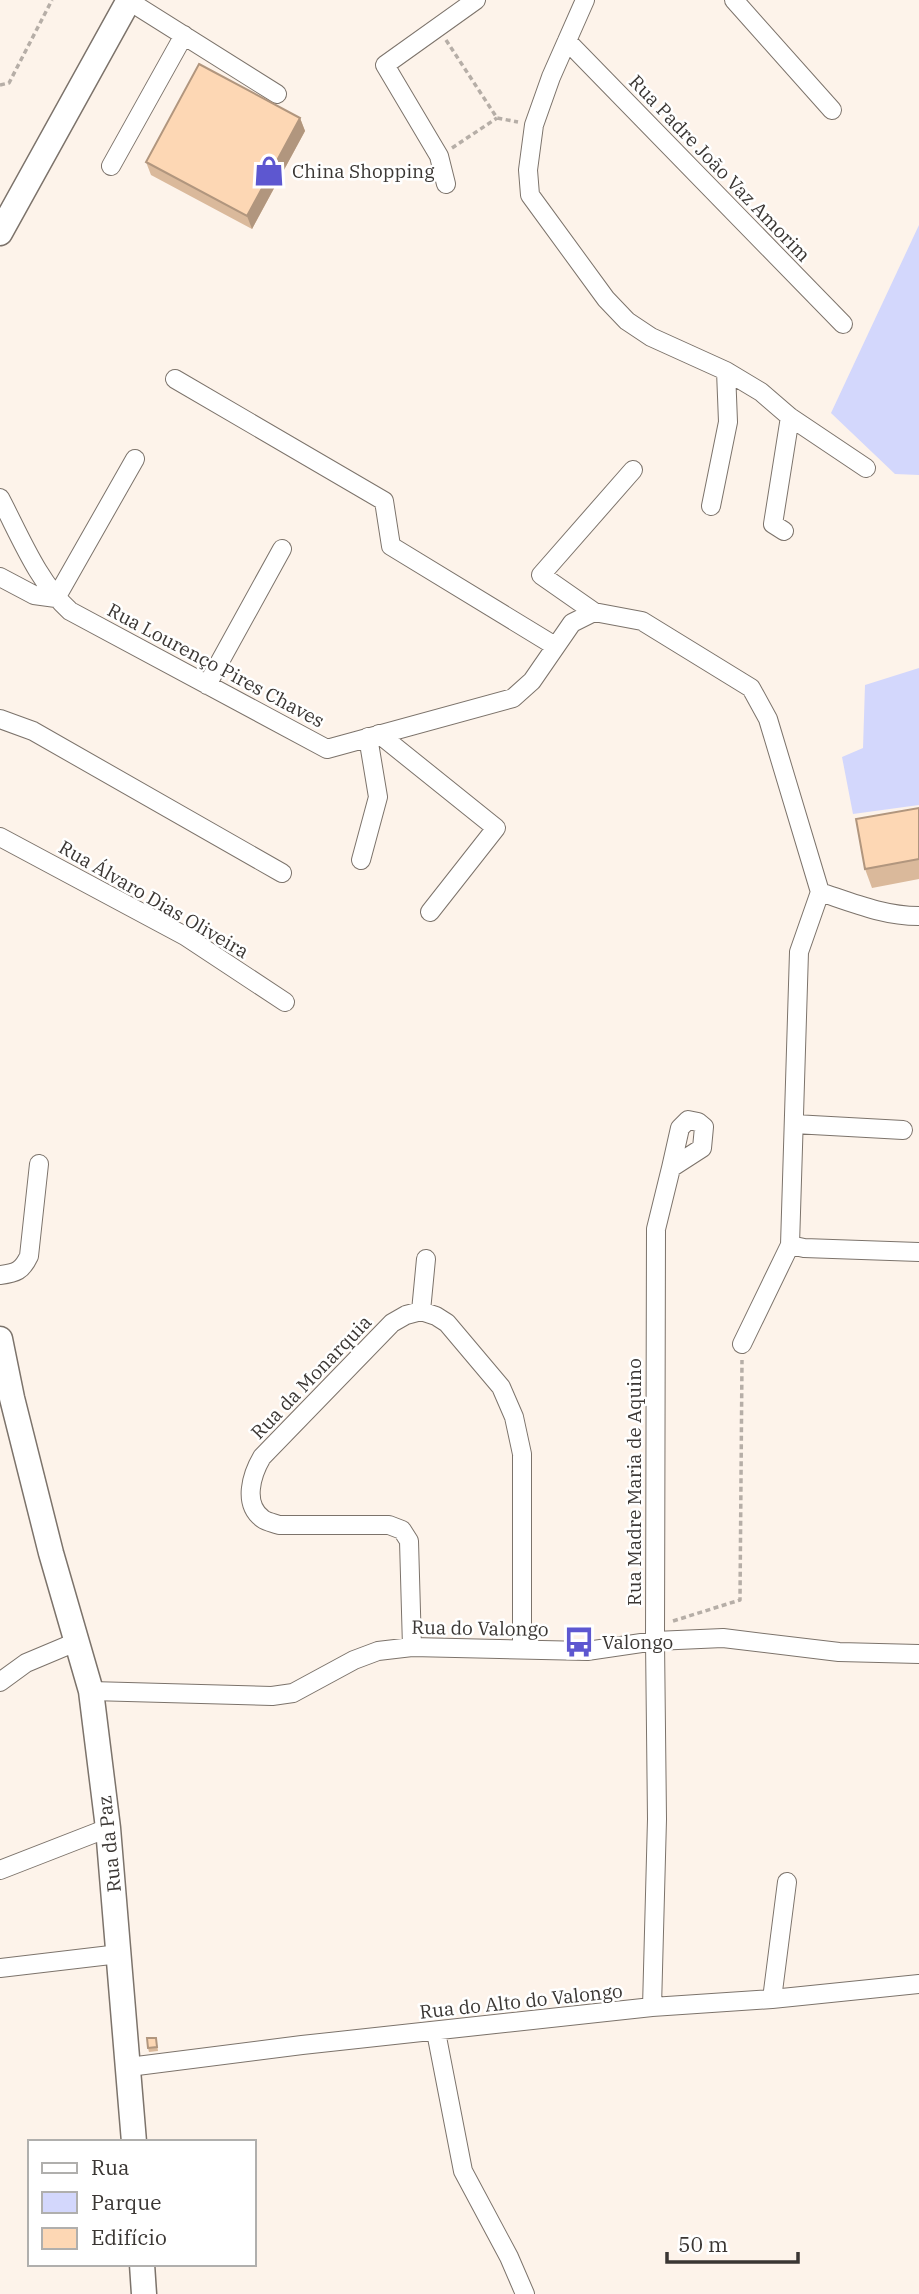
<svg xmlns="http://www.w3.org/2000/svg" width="919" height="2294" font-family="'IBM Plex Serif',serif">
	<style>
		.green { fill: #d3d7fc }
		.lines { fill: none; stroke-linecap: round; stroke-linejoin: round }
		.minor-casing { stroke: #7c736b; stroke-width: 20 }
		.secondary-casing { stroke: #7c736b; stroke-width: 27 }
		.path { stroke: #b6aea7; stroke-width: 3.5; stroke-dasharray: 5 3.5; stroke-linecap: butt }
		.minor { stroke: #fff; stroke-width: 18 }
		.secondary { stroke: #fff; stroke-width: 24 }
		.wall { fill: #dab99b }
		.shaded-wall { fill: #b1967e }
		.building { fill: #fdd7b4; stroke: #b1967e; stroke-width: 2 }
		.labels { text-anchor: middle; stroke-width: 5; stroke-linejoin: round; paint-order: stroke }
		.street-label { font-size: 19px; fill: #3a3633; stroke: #fff }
		.poi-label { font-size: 19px; fill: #3a3633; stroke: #fff; text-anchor: start }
	</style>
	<rect width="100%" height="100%" fill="#fdf3ea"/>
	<path class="green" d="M919 225V475L895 474 831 413Z
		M919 668V805L853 814 842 757 863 748 865 685Z"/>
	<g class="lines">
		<g class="minor-casing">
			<path id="minor" d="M585 0 551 77 534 125 528 170 530 195 606 299 627 321 651 337 726 371 761 392 790 417 866 468
				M734 0 832 110
				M129 1 277 94
				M567 41 843 324
				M111 166 184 35
				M446 184 439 156 385 65 476 0
				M175 379 384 501 391 546 555 646
				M0 498C20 536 38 582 70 611L327 749 513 698 532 681 572 623 594 612 642 621 751 688 768 719 820 892
				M711 506 728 422 726 371
				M784 531 773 524 790 417
				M0 577 34 595 56 598 135 459
				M594 612 541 575 633 470
				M207 685 282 549
				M0 719 33 731 282 873
				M379 734 496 828 430 912
				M0 837 185 936 285 1002
				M361 860 378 797 368 737
				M820 892C853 903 884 916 919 916
				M688 1120 698 1122 704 1127 702 1148 671 1168 680 1128Z
				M794 1124 903 1130
				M790 1245 804 1248 919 1252
				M0 1275C16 1273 22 1271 29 1256L39 1164
				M421 1311 436 1316 447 1323 501 1387 514 1417 522 1454V1650
				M421 1311 426 1259
				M742 1344 790 1245 799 952 820 892
				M412 1647 409 1541 402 1530 389 1525H279C274 1523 267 1522 263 1519 242 1504 252 1474 262 1457L392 1323 406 1315 421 1311
				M0 1682 26 1663 76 1642
				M91 1691 272 1696 293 1693 354 1660 378 1651 412 1647 587 1651 655 1641 723 1638 839 1652 919 1654
				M0 1870 108 1828
				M0 1968 119 1954
				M772 1999 787 1882
				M652 2007 657 1819 655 1641 656 1229 671 1168
				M436 2032 463 2171 509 2257 525 2294
				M129 2067 302 2045 652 2007 772 1999 919 1984"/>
		</g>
		<g class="secondary-casing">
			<path id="secondary" d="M0 233 129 0
				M0 1339 12 1398 51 1553 91 1691 108 1828 134 2142
				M142 2264 144 2294"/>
		</g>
		<path class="path" d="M446 40 497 118 518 122
			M0 85 9 83 52 0
			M452 148 497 118
			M673 1621 740 1600 742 1360"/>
		<use href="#minor" class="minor"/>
		<use href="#secondary" class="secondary"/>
	</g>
	<path class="wall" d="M300 118 305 131 252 229 151 175 146 162Z
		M919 808V879L872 888 865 869Z
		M156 2038 158 2051 149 2052 148 2048Z"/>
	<path class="shaded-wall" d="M300 118 305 131 252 229 247 216Z"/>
	<path class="building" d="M199 64 300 118 247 216 146 162Z
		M919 808V859L865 869 856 819Z
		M147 2038H156L157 2047 148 2048Z"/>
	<defs>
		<g id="shop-bare" transform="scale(2.415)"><path d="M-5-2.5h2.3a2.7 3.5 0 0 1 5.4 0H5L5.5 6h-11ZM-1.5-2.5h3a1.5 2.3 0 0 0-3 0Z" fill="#5d57d0" stroke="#fff" stroke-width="2.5" paint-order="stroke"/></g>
		<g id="bus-bare" transform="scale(2.415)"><path d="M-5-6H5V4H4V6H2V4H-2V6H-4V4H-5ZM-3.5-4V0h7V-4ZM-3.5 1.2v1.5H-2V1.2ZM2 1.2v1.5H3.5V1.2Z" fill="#5d57d0" stroke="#fff" stroke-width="2.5" paint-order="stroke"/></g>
	</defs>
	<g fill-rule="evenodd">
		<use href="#shop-bare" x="269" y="171"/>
		<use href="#bus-bare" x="579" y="1642"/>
	</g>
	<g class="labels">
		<g class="street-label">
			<text transform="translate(720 168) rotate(46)" y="7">Rua Padre João Vaz Amorim</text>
			<text transform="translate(216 665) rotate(28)" y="7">Rua Lourenço Pires Chaves</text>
			<text transform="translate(154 899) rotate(30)" y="7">Rua Álvaro Dias Oliveira</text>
			<text transform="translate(311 1377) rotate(-46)" y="7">Rua da Monarquia</text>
			<text transform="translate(634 1482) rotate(-90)" y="7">Rua Madre Maria de Aquino</text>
			<text transform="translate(480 1628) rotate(1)" y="7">Rua do Valongo</text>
			<text transform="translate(109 1844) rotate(-96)" y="7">Rua da Paz</text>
			<text transform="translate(521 2001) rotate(-6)" y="7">Rua do Alto do Valongo</text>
		</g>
		<g class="poi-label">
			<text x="292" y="178">China Shopping</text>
			<text x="602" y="1649">Valongo</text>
		</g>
	</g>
	<rect x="28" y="2140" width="228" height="126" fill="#ffffff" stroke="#b0afad" stroke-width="2"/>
	<rect x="42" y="2163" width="35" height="10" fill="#ffffff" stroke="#b0afad" stroke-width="2"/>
	<text x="91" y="2175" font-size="21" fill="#3a3633">Rua</text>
	<rect x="42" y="2192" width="35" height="21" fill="#d3d7fc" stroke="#b0afad" stroke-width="2"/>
	<text x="91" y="2210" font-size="21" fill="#3a3633">Parque</text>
	<rect x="42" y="2228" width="35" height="21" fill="#fdd7b4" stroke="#b0afad" stroke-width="2"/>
	<text x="91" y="2245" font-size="21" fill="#3a3633">Edifício</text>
	<path d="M667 2252v10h131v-10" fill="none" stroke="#3a3633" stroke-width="3.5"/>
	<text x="678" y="2252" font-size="21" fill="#3a3633" stroke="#ffffff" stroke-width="5" paint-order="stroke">50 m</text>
</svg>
